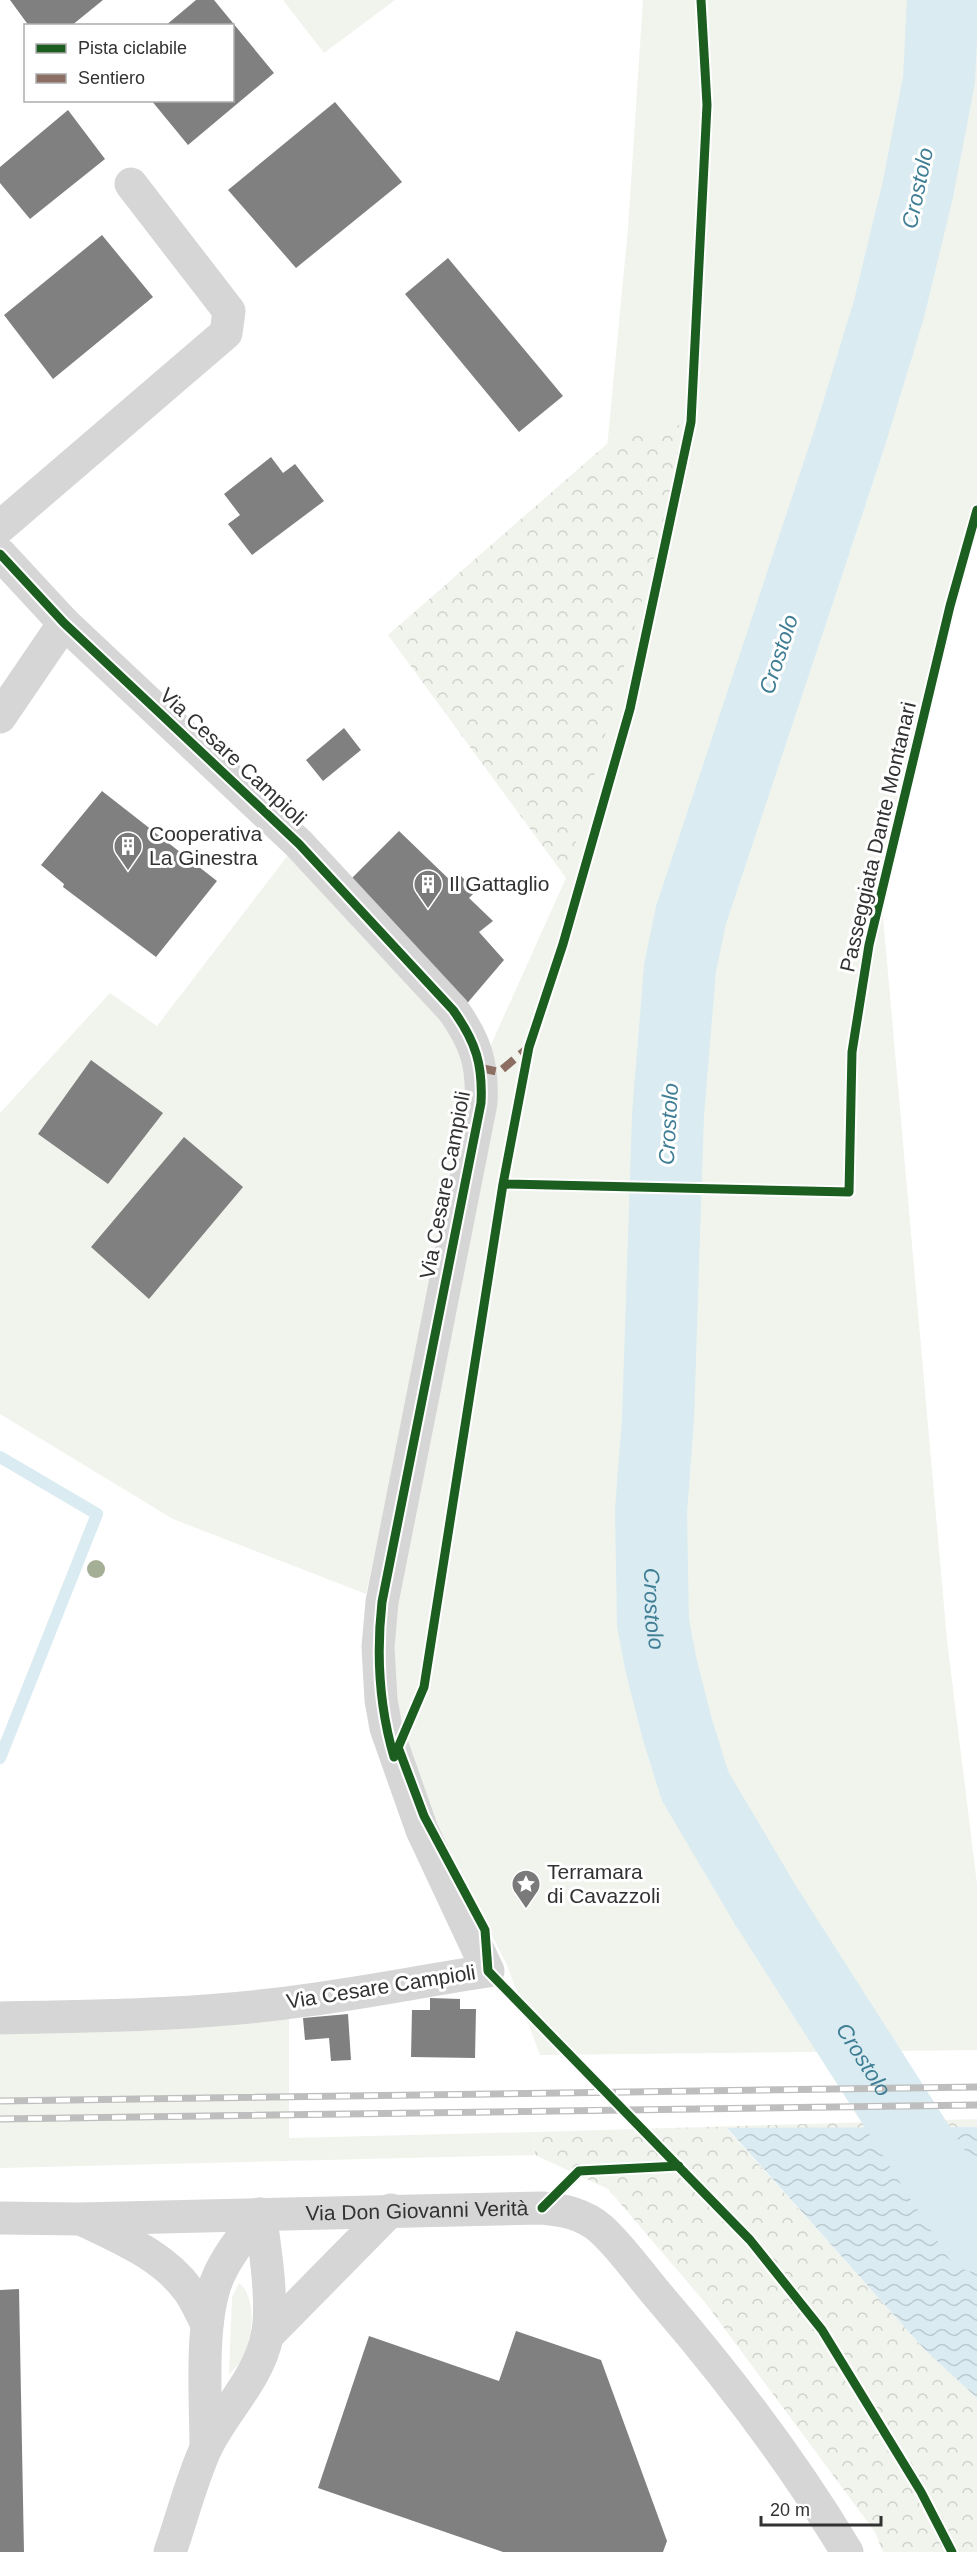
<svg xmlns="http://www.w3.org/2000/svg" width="977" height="2552" font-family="Arial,sans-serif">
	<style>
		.green { fill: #f1f4ed }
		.forest { fill: url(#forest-crowns) }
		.water { fill: url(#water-waves) }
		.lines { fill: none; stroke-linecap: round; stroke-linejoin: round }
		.stream { stroke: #daebf1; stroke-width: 12 }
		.river { stroke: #daebf1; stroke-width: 72 }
		.building { fill: #808080 }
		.minor { stroke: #d6d6d6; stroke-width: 33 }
		.rail-casing { stroke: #bebebe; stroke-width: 7 }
		.rail { stroke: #fff; stroke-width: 4.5; stroke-dasharray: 14; stroke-linecap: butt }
		.quiet { stroke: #8d6e63; stroke-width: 8; stroke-dasharray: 15 8; stroke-linecap: butt }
		.cycleway-casing { stroke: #fff; stroke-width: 13 }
		.cycleway { stroke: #1b5e20; stroke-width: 9 }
		.tree { fill: #a5af95 }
		.labels { text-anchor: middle; stroke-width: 6; stroke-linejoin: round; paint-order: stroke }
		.street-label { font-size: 21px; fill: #323232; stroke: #fff }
		.poi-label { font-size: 21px; fill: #323232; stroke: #fff; text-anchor: start }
		.water-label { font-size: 22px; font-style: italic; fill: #3f7e94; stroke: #fff }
	</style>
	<defs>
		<pattern id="forest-crowns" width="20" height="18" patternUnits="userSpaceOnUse" patternTransform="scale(1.5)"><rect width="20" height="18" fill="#f1f4ed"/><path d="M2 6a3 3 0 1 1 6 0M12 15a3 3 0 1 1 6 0" fill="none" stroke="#cfd2cc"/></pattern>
		<pattern id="water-waves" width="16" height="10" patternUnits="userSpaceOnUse" patternTransform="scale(1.5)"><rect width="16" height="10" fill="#daebf1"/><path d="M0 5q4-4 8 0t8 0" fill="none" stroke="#bccacf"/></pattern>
	</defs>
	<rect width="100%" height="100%" fill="#fff"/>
	<path class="green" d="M283 0H395L324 53Z
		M643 0H977V510L950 606 881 894 947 1640 977 1884V2050L540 2055 507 1965 432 1819 406 1751 386 1660 486 1056 566 878 628 228Z
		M292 850 445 1017 467 1075 464 1142 366 1594 173 1519 0 1414V1113L110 993 157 1026Z
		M289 2014V2138L534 2132 535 2155 0 2168V2027Z
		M239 2283C257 2296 253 2338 244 2356 241 2362 234 2369 229 2375L232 2297Z"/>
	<path class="forest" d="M691 422 566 878 388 635 608 443Z
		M977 2119V2127L727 2129 925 2350 977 2398V2552H883L875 2532 707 2305 608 2189 535 2155 534 2132Z"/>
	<path class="water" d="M977 2127V2398L925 2350 727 2128Z"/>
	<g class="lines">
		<path class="stream" d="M0 1457 97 1514 0 1758"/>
		<path class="river" id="s1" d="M943 0 939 80 918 189 889 309 850 437 691 915 680 968 668 1115 658 1419 651 1511 653 1623 661 1665 677 1728 695 1786 766 1906 977 2236"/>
	</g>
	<path class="building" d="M10 0H103L71 26H29Z
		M196 0H214L274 73 188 145 151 100H232V26H165Z
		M335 102 402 182 296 268 228 190Z
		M68 110 105 159 30 219 0 183V167Z
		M102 235 153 297 53 379 4 315Z
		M448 258 563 396 519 432 405 294Z
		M271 457 283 473 295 464 324 501 252 555 228 524 240 515 224 494Z
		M344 728 361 750 323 781 306 760Z
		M102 791 217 881 156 957 63 887 64 884 41 865Z
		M399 831 453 883 460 875 476 891 469 898 493 921 479 932 504 960 464 1007 349 881Z
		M91 1060 163 1113 108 1184 38 1134Z
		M184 1137 243 1187 149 1299 91 1247Z
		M430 1998 460 1999V2009H476L475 2058 411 2057 412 2010H430Z
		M348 2014 351 2060 331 2061 329 2038 305 2040 303 2018Z
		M19 2289 24 2552H0V2290Z
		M516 2331 601 2360 667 2541 663 2552H503L318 2488 369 2336 499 2381Z"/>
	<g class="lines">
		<g class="minor">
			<path d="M0 527 226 333 229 311 131 184"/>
			<path d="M0 554 64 623 299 844 453 1010C476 1042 483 1065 481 1103L382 1602 378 1647 381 1700 386 1728 422 1830 488 1971C428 1980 368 1992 308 2000 206 2015 103 2016 0 2018"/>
			<path d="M0 717 64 623"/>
			<path id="s2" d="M0 2218 80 2219 542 2208C564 2210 584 2214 601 2229 623 2249 641 2276 661 2299 729 2378 793 2462 847 2552"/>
			<path d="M85 2221C122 2239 164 2256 189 2291 196 2301 201 2313 207 2324"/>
			<path d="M267 2336 391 2210"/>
			<path d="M206 2448C206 2400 199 2318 219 2275 229 2253 245 2234 260 2214"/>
			<path d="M170 2552C182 2518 191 2481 206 2448 224 2411 258 2379 267 2337 274 2305 265 2247 260 2214"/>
		</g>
		<g class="rail-casing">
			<path id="rail" d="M0 2101 977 2087
				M0 2119 977 2105"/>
		</g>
		<use href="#rail" class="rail"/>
		<path class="quiet" d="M481 1068 499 1072 529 1047"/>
		<g class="cycleway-casing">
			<path id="cycleway" d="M0 554 64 623 299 844 453 1010C476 1042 483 1065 481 1103L382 1602C376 1656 379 1706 394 1757
				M503 1184 849 1192 852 1052 869 945 950 606 977 510
				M398 1747 424 1816 485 1930 488 1971 750 2240 822 2330 921 2492 952 2552
				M394 1757 424 1687 503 1184 529 1047 563 944 630 709 691 422 707 105 701 0
				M542 2208 579 2171 679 2166"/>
		</g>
		<use href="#cycleway" class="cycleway"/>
	</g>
	<circle class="tree" cx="96" cy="1569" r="9"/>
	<defs>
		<g id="building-pin" transform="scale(1.5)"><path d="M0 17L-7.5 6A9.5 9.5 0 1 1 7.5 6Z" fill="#7a7a7a" stroke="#fff"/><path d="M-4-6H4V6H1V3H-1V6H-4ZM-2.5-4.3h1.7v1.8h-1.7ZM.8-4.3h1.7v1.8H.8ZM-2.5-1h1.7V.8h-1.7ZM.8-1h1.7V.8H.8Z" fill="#fff"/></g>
		<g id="sight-pin" transform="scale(1.5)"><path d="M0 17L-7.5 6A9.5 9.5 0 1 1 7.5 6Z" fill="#7a7a7a" stroke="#fff"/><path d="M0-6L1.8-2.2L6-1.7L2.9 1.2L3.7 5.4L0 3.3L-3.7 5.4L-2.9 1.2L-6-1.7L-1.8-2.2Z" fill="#fff"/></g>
	</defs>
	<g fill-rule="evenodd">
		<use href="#building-pin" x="128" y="846"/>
		<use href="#building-pin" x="428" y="884"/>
		<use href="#sight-pin" x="526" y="1884"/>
	</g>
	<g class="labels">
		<g class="street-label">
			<text transform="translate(233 757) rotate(43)" y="7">Via Cesare Campioli</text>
			<text transform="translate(878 837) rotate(-77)" y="7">Passeggiata Dante Montanari</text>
			<text transform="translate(445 1185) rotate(-79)" y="7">Via Cesare Campioli</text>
			<text transform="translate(381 1987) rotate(-9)" y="7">Via Cesare Campioli</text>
			<text dy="7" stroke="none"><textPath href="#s2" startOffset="417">Via Don Giovanni Verità</textPath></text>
		</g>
		<g class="poi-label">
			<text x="149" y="841">Cooperativa<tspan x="149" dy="24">La Ginestra</tspan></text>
			<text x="449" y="891">Il Gattaglio</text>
			<text x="547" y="1879">Terramara<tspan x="547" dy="24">di Cavazzoli</tspan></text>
		</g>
		<g class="water-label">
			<text transform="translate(917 188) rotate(-78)" y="8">Crostolo</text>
			<text transform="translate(778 654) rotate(-72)" y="8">Crostolo</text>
			<text transform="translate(668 1124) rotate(-87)" y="8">Crostolo</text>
			<text dy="8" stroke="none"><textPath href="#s1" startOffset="1648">Crostolo</textPath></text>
			<text dy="8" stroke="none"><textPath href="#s1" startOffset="2152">Crostolo</textPath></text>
		</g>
	</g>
	<rect x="24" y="24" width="210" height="78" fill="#ffffff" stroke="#adadad" stroke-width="1.5"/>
	<rect x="36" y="44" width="30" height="9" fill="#1b5e20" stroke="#adadad" stroke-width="1.5"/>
	<text x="78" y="54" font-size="18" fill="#323232">Pista ciclabile</text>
	<rect x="36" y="74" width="30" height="9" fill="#8d6e63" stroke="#adadad" stroke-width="1.5"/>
	<text x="78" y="84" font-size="18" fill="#323232">Sentiero</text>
	<path d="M761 2516v9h120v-9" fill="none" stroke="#323232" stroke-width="3"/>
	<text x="770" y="2516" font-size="18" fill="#323232" stroke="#ffffff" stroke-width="4.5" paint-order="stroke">20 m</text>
</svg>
